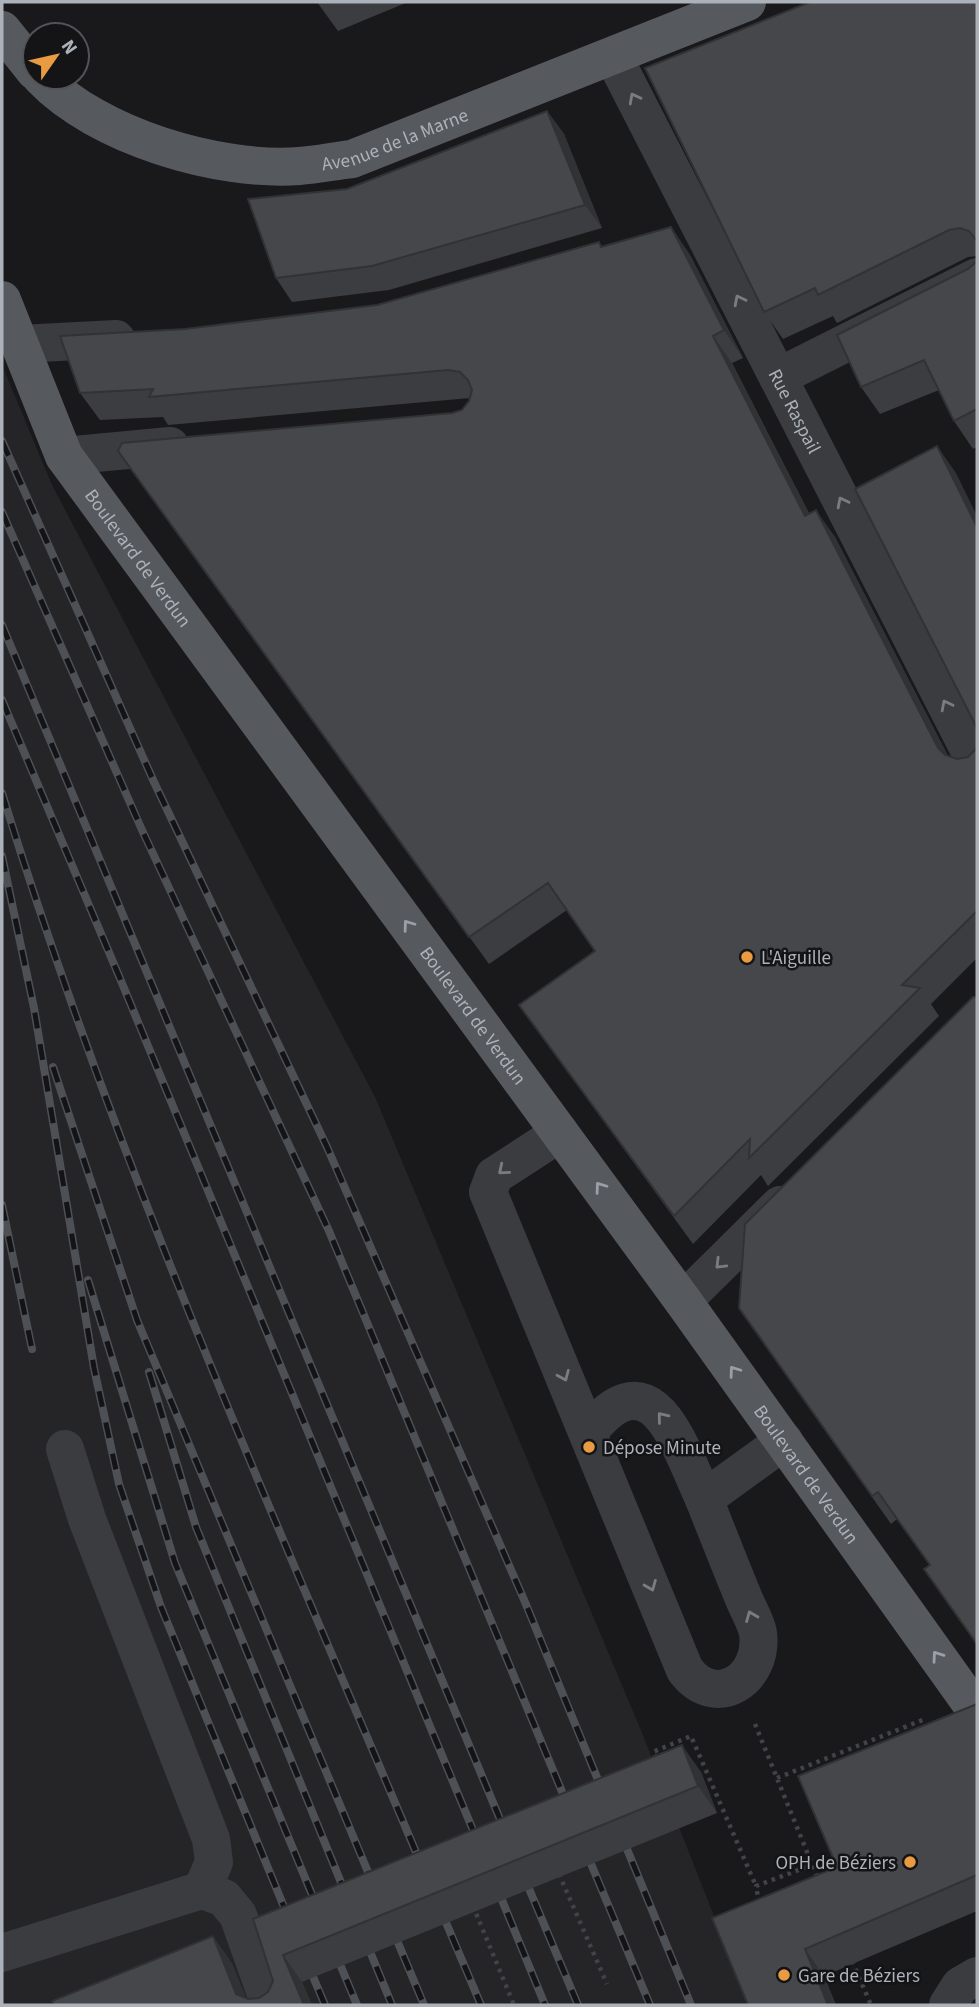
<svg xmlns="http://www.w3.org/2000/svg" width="979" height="2007" font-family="'Source Sans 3',sans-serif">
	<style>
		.built { fill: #252528 }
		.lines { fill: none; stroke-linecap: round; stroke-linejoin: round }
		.path { stroke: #404347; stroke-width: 4.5; stroke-dasharray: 3.5 5; stroke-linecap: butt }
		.minor { stroke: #3a3c40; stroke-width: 38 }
		.major { stroke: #56595e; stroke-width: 38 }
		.rail-casing { stroke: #4d5055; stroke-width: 8 }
		.rail { stroke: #141416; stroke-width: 5; stroke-dasharray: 16; stroke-linecap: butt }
		.wall { fill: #3c3d40 }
		.shaded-wall { fill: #313234 }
		.building { fill: #46474b; stroke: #313234; stroke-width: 2 }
		.oneway { stroke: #797d83 }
		.oneway2 { stroke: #9ba0a8 }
		.poi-dot { fill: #e99b42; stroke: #141416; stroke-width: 2.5 }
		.labels { text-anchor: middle; stroke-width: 5; stroke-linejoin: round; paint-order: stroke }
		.street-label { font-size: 19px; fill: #acb2ba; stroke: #141416 }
		.poi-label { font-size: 19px; fill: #acb2ba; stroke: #141416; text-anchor: start }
	</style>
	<rect width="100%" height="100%" fill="#19191b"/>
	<path class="built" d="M2 365 52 485 375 1097 640 1728 749 2005H2Z"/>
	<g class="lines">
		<path class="path" d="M755 1724 818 1879
			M656 1758 653 1752 691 1736 756 1886
			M777 1778 925 1719
			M559 1874 607 1984
			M759 1903 756 1886 812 1865
			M473 1906 514 2005
			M852 1961 871 2005"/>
		<g class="minor">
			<path id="s1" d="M613 56 977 765"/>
			<path d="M20 344 116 339"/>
			<path d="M778 377 977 277"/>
			<path d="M64 456 170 446"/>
			<path d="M560 1133 494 1176 488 1192 685 1670C716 1711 764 1679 758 1633 756 1622 748 1609 744 1599 730 1565 717 1532 704 1499L784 1441"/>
			<path d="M683 1301 780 1205"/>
			<path d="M588 1433C652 1351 679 1445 704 1499"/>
			<path d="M65 1449 87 1519 211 1839 214 1862 202 1890"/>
			<path d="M2 1953 202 1890 224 1898 238 1915 270 2005"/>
			<path d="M948 2005 960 1986 977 1976"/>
		</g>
		<g class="major">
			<path d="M2 30 35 71"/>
			<path id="s2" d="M41 77C97 136 218 172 299 166 317 165 334 161 352 159L747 2"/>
			<path id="s3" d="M2 300 64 456 683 1301 977 1712"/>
		</g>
		<g class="rail-casing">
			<path id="rail" d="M2 441 154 782 327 1147 525 1602 605 1797
				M2 512 142 830 329 1231 570 1811
				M2 625 507 1836
				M2 700 119 976 480 1847
				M2 793C115 1162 274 1516 424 1871
				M2 856 34 1008 94 1368 119 1484 161 1607 291 1924
				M53 1067 137 1320 376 1891
				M2 1205 32 1349
				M88 1280 175 1563 320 1914
				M149 1372 196 1527 349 1902
				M620 1832 691 2005
				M584 1847 650 2005
				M522 1872 578 2005
				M495 1883 545 2005
				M439 1906 481 2005
				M391 1926 424 2005
				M364 1937 392 2005
				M334 1950 357 2005
				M306 1960 325 2005"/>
		</g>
		<use href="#rail" class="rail"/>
	</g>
	<path class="wall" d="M317 2H408L338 31Z
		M977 2V256L968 257 837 323 833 316 783 339 764 312Z
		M547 111 564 134 602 228 389 290 292 302 276 278 347 189Z
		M671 227 690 255 743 358 732 363 809 513 835 537 948 756 957 759 968 757 976 749 977 746V958L931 1004 939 1016 768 1186 761 1175 693 1244 519 1005 595 951 567 910 489 964 118 451 452 413 462 410 469 401 470 398 168 425 163 417 100 420 80 393 185 329 377 305 602 246Z
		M977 258V447L973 449 954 421 939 390 880 414 861 387 968 269 976 262Z
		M977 997 930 1565 897 1519 891 1524 739 1308Z
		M977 1704V1911L824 1976 836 2005H748L837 1867Z
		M701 1772 717 1813 302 1982 312 2005H54L232 1963 246 1999 259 1998 268 1992 273 1981 253 1919Z"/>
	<path class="shaded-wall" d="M547 111 564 134 602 228 585 205Z
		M671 227 690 255 743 358 724 330Z
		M713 336 732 363 824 543 805 516Z
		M937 446 956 473 977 516V527Z
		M816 510 835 537 958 775 938 748Z
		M682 1745 701 1772 717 1813 698 1786Z
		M213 1936 232 1963 249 2005 236 1994Z
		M805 1949 824 1976 836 2005H828Z
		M283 1955 302 1982 312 2005H304Z"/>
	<path class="building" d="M810 2H977V241L969 231 960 228 949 230 818 295 815 288 764 312 645 68Z
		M547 111 585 205 372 266 276 278 248 199 347 189Z
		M671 227 724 330 713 336 805 516 816 510 938 748 945 755 957 759 968 757 976 749 977 746V911L902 985 920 988 749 1158 750 1139 674 1216 519 1005 595 951 548 883 469 937 118 451 122 443 452 413 462 410 469 401 472 390 468 380 460 372 448 370 149 397 153 389 80 393 60 336 185 329 377 305 599 242 601 247Z
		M977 258V409L954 421 924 360 861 387 837 335 968 269 976 262Z
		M937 446 977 527V728L855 489Z
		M973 997H977V1644L924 1569 930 1565 878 1492 872 1496 739 1308 745 1224Z
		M977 1704V1875L805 1949 828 2005H748L712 1918 837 1867 798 1776Z
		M682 1745 698 1786 283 1955 304 2005H54L52 2001 213 1936 236 1994 248 1999 259 1998 268 1992 273 1981 253 1919Z"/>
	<defs><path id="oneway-chevron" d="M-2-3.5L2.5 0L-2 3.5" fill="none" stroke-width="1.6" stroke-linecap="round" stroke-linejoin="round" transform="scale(1.75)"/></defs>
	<g class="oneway">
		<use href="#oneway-chevron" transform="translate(634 98) rotate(-118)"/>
		<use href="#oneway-chevron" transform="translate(739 300) rotate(-117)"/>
		<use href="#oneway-chevron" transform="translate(842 502) rotate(-117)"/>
		<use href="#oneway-chevron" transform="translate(946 705) rotate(-117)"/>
		<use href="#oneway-chevron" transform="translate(503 1170) rotate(140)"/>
		<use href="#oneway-chevron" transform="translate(720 1264) rotate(135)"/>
		<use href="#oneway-chevron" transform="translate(564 1376) rotate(67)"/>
		<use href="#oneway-chevron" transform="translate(662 1417) rotate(-129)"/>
		<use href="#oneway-chevron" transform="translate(651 1586) rotate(68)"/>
		<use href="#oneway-chevron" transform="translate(751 1616) rotate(-112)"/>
	</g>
	<g class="oneway2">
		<use href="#oneway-chevron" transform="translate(408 925) rotate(-126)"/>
		<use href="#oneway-chevron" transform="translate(600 1187) rotate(-126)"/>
		<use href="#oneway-chevron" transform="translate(734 1371) rotate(-126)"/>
		<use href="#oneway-chevron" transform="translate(937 1656) rotate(-125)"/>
	</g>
	<g class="poi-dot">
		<circle cx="747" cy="957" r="7"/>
		<circle cx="589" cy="1447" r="7"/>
		<circle cx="910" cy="1862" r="7"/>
		<circle cx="784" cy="1975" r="7"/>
	</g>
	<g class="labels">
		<g class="street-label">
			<text dy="7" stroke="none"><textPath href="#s2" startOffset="380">Avenue de la Marne</textPath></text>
			<text dy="7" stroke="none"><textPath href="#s1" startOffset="399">Rue Raspail</textPath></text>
			<text dy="7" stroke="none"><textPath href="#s3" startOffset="294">Boulevard de Verdun</textPath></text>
			<text dy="7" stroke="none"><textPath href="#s3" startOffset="861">Boulevard de Verdun</textPath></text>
			<text dy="7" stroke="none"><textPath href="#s3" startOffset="1428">Boulevard de Verdun</textPath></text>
		</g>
		<g class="poi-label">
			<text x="761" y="964">L'Aiguille</text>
			<text x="603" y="1454">Dépose Minute</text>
			<text x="896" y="1869" text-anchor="end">OPH de Béziers</text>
			<text x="798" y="1982">Gare de Béziers</text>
		</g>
	</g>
	<rect width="979" height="2007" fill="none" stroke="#acb2ba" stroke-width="7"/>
	<g transform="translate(56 56) rotate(56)"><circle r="33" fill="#141416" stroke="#515358" stroke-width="2"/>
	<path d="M0-5L12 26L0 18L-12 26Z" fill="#e99b42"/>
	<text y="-10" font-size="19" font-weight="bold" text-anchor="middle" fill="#acb2ba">N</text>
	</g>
</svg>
